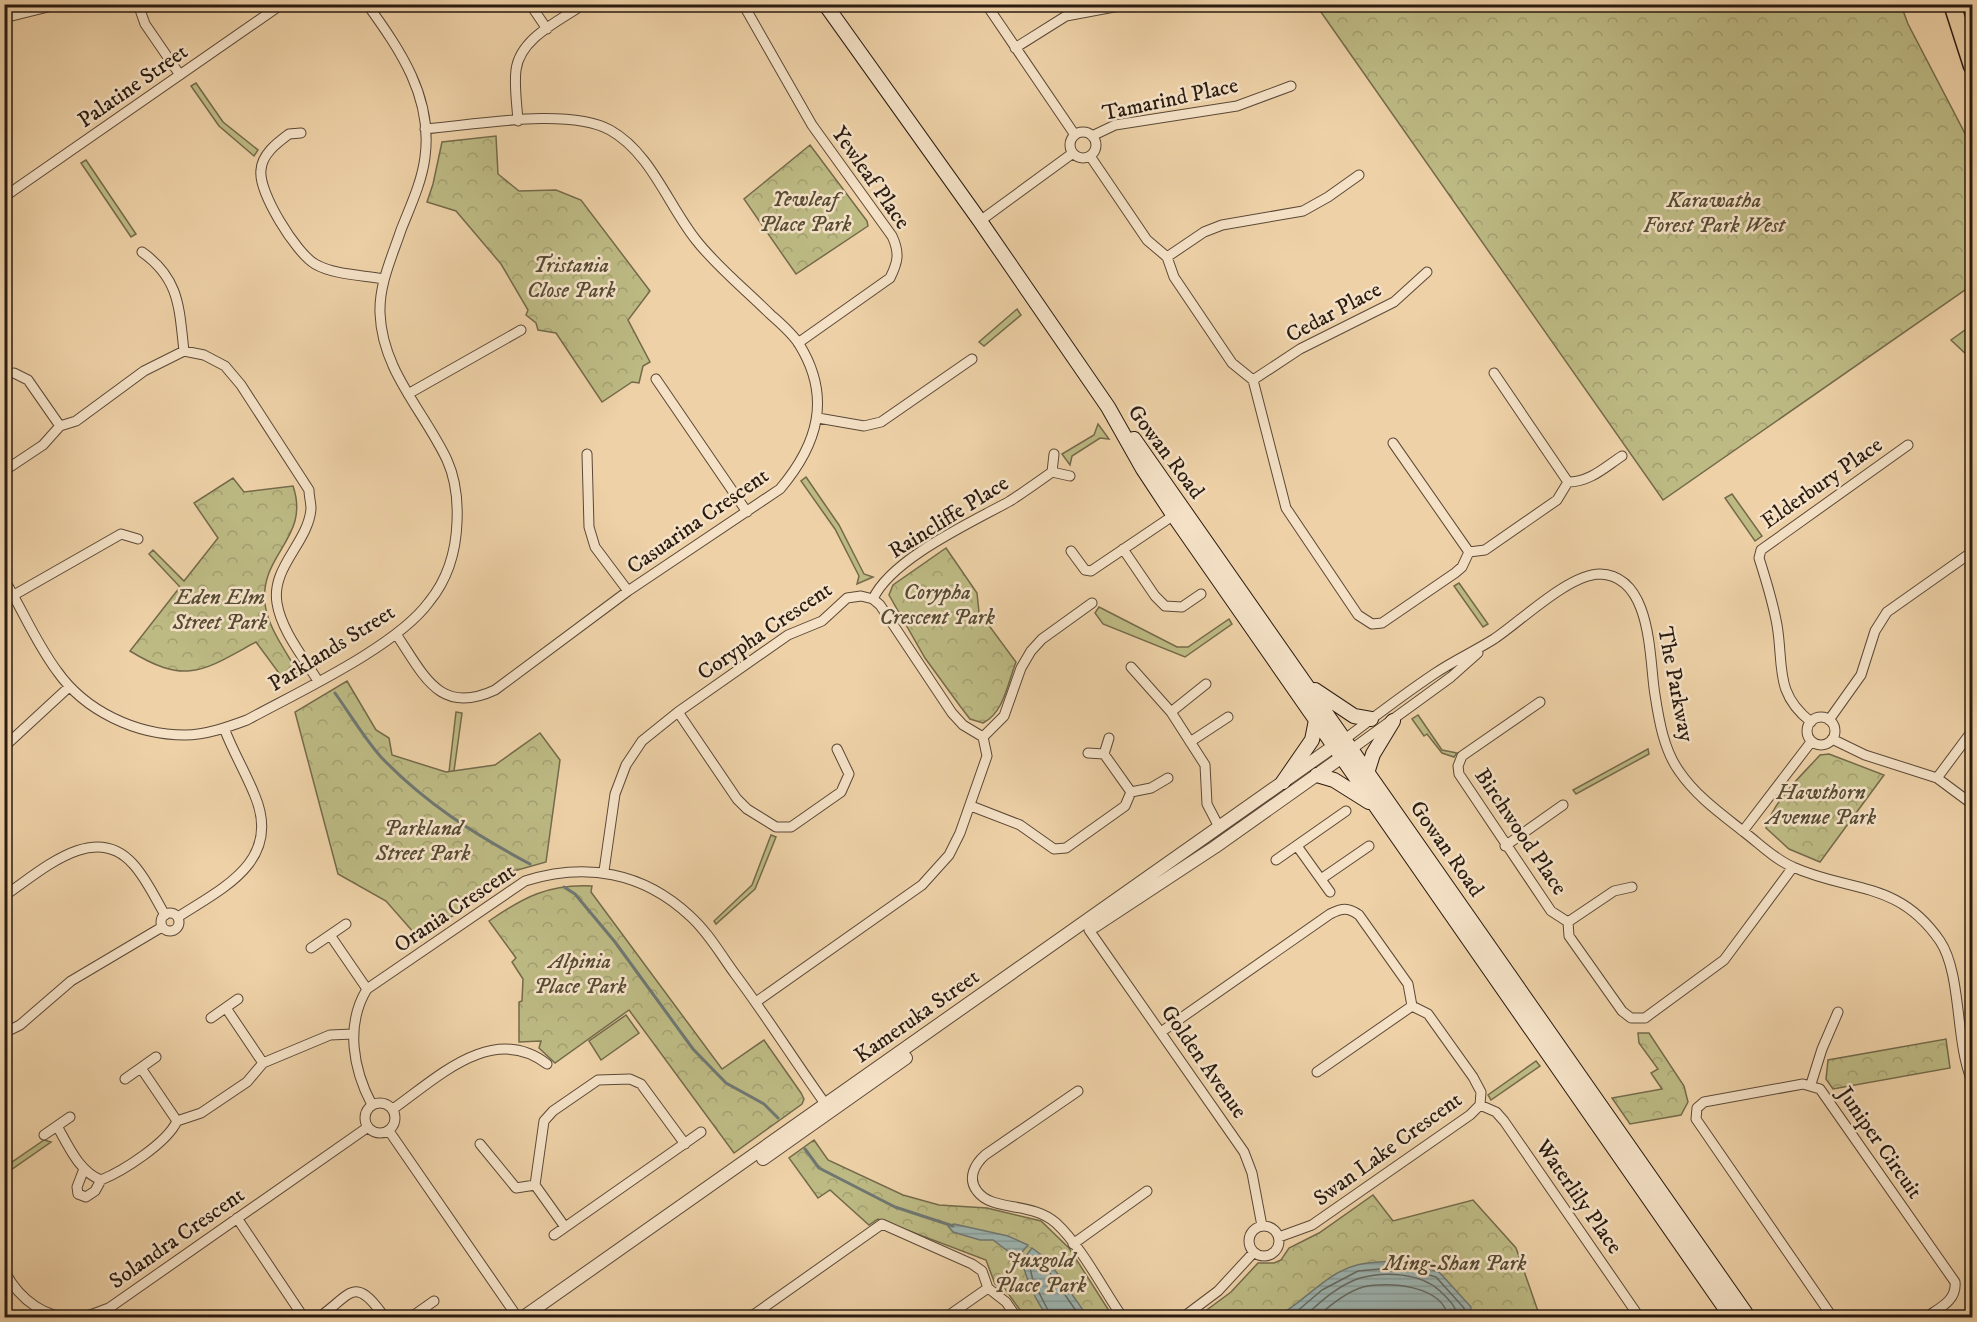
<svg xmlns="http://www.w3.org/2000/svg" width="1977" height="1322" font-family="'IM FELL DW Pica',serif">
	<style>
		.green { fill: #bdba84; stroke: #746a4a; stroke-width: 1.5 }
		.forest { fill: url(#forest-crowns); stroke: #746a4a; stroke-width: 1.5 }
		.water { fill: url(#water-rules); stroke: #6f7772; stroke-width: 1.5 }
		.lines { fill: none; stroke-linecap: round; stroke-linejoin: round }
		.shore { stroke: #646862; stroke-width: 1.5 }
		.stream { stroke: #6f7772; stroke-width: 3 }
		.minor-casing { stroke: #5b4836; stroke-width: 11 }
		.tertiary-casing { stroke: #5b4836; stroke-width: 14 }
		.secondary-casing { stroke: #2a1b11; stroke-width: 16 }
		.motorway-casing { stroke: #2a1b11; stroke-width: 19 }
		.minor { stroke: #f4e1c6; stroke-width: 9 }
		.tertiary { stroke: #f4e1c6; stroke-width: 12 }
		.secondary { stroke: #f4e1c6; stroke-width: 14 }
		.motorway { stroke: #eed1a7; stroke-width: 16 }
		.labels { text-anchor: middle; stroke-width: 5; stroke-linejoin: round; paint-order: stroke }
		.street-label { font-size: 22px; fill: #2a1b11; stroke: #f4e1c6 }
		.park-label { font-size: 22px; font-style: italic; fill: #564b34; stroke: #f4e1c6 }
	</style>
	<defs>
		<pattern id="forest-crowns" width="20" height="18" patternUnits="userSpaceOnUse" patternTransform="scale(1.5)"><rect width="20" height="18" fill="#bdba84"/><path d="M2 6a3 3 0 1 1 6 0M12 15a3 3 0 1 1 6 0" fill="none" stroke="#a39f71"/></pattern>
		<pattern id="water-rules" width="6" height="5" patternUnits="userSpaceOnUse" patternTransform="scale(1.5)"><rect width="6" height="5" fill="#9db5b2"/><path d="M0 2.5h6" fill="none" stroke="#879b98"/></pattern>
	</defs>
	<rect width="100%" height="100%" fill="#eed1a7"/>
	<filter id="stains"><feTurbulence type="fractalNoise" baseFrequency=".00333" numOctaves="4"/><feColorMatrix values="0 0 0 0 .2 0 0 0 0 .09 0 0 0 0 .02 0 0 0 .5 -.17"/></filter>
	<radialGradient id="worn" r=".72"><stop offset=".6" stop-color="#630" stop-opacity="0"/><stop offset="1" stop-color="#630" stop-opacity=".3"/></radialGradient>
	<path class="green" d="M196 83 223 122 258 150 254 156 219 126 191 86Z
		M86 160 136 234 131 237 81 163Z
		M1017 309 1021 315 984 346 979 342Z
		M1098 424 1109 439 1100 438 1072 456 1070 465 1062 454 1094 435Z
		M806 477 839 525 864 574 873 577 857 584 859 576 835 529 801 481Z
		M1732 494 1762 536 1755 541 1725 498Z
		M1459 583 1488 624 1483 627 1454 586Z
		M1099 607 1177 647H1188L1229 619 1232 624 1185 657 1103 624 1095 613Z
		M456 712 462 713 454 771 449 772Z
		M1418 715 1442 750 1457 753 1454 757 1442 753 1427 734 1424 736 1412 719Z
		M1648 749 1649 754 1576 794 1573 790Z
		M771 835 776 837 755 889 716 924 714 921 752 885Z
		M626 1015 639 1033 601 1060 589 1041Z
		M1536 1061 1540 1066 1491 1100 1488 1095Z
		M44 1140 51 1142 5 1174V1167Z"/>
	<path class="forest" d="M1316 5H1901L1908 24 1972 147V285L1663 500Z
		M496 136 498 174 519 191 556 190 581 200 650 291 628 320 650 362 643 366 639 383 632 382 602 402 556 333 538 330 536 323 526 315 528 310 501 264 456 211 427 202 433 184 442 142Z
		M810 145 867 221 868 226 796 274 744 199Z
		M1972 325V356L1967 355 1951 340Z
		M233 478 244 492 293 486C311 538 259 554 265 604 268 628 286 651 297 671L296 677 287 684 256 642C204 670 187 686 130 651L180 587 149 554 153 550 184 581 218 538 194 503Z
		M946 548 977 593 979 612 1016 662C1008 682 1004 713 983 723L970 719 960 706 925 658 889 595 893 585Z
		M347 681 376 730 389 738 392 755 446 772 495 765 540 733 560 760 546 862 507 873 477 893V901L428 931 424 929 415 934 386 901 338 874 295 712Z
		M1829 754 1884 775 1820 862 1789 849 1766 828C1773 801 1802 775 1820 755Z
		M592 886 591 892 722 1069 764 1040 801 1093 804 1099 802 1104 734 1153 629 1010 555 1063 539 1048 541 1041 519 1042V1002L522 1001 523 979 512 962 516 958 489 921C524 897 548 884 592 886Z
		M1638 1033H1649L1684 1086 1688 1102 1681 1115 1630 1124 1612 1098 1662 1089 1651 1073 1658 1069 1639 1043Z
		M1946 1039 1950 1068 1833 1089 1826 1079 1828 1060Z
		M814 1140 828 1160 903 1195 939 1205 987 1208 1041 1221 1069 1248 1113 1317H1025L1005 1289 995 1284 986 1260 878 1219 869 1225 830 1190 818 1198 789 1158Z
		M1373 1195 1393 1221 1473 1200 1516 1248 1540 1317 1196 1318 1231 1292 1258 1263H1274L1281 1260 1289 1248 1319 1233Z"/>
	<path class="water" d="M954 1224 1008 1236 1028 1245 1017 1258 993 1240H980L953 1232 948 1226Z
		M1032 1248 1047 1259 1088 1317H1048C1035 1300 1027 1282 1022 1261Z
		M1403 1261 1439 1272 1471 1307 1470 1317H1276C1304 1303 1325 1273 1357 1265 1371 1261 1389 1262 1403 1261Z"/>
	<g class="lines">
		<path class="shore" d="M1052 1318 1033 1281 1029 1263 1034 1256 1043 1263 1081 1318
			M1289 1318 1322 1290 1358 1271 1402 1267 1436 1277 1464 1308V1318
			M1303 1318C1319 1303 1338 1285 1360 1278 1385 1271 1421 1273 1440 1291 1448 1299 1457 1306 1457 1318
			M1316 1318C1329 1306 1346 1292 1363 1287 1387 1281 1444 1285 1448 1318"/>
		<path class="stream" d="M335 693C350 714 364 738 381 757 425 803 474 834 530 864
			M564 887 575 894 615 942 693 1049 726 1083 764 1104 778 1118
			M805 1149 819 1168 895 1207 953 1226"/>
		<g class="minor-casing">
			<path id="minor" d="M138 4 145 24 180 75
				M530 4 547 29
				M743 4 812 125 892 236C900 253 898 262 890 278L798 343
				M986 4 1075 135
				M4 18 60 4
				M1015 48 1066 16 1130 4
				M518 121C517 105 514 86 516 70 520 38 559 21 584 4
				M1070 145a13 13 0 1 1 26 0a13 13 0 1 1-26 0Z
				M301 133 289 134C277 143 262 154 261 170 258 192 296 253 315 264 334 275 363 275 384 279
				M1092 136 1115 125 1237 106 1291 86
				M1090 156 1147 240 1167 257 1174 277 1232 363 1253 380 1286 508 1358 615 1372 624 1382 623 1455 573 1462 567 1469 552 1485 550 1557 500 1568 482C1590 482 1605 467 1622 456
				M4 197 282 4
				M980 221 1073 153
				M142 252C180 279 179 308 184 351
				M1167 257 1204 232 1222 225 1303 211 1328 197 1359 175
				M14 373 28 380 60 426
				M1494 373 1568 482
				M656 379 747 512
				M1253 380 1300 349 1394 302 1427 272
				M408 394 521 330
				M818 418 864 426 881 422 972 359
				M1393 443 1469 552
				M587 454 589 527 595 547 628 591
				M4 471 43 445 60 426 76 421 144 371 184 351 204 355 225 366 241 385 309 490C309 496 311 503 311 509 308 543 271 567 277 603 281 630 304 658 318 681
				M1052 472 1070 476
				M1123 549 1155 596 1165 606 1182 607 1201 594
				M1071 551 1085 570 1091 571 1177 513
				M4 579C22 609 36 643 57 671 85 711 136 735 185 735 206 735 228 727 247 720 298 692 396 647 429 602 447 580 456 551 457 522 458 501 456 480 447 460 424 411 382 371 380 313 379 284 392 257 401 230 410 207 422 182 425 157 433 97 400 50 367 4
				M14 595 121 534 138 539
				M873 599C891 559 972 522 1010 501 1024 492 1038 482 1052 472L1054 454
				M396 634C424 675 439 716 495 690L628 591 780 489C818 444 832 397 799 344 792 333 780 323 770 314 746 290 717 267 696 240 668 205 651 153 610 130 568 107 474 125 425 129
				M1131 667 1171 712 1205 765 1207 804 1219 827
				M1540 702 1462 756 1458 766 1459 774 1551 911 1568 922 1569 936 1622 1011 1631 1018H1645L1724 960 1793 867
				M678 712 737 799 747 809 776 827H791L841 792 849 774 837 749
				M1171 712 1206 684
				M1807 731a14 14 0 1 1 28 0a14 14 0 1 1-28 0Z
				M1829 720 1861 675 1875 631 1887 612 1972 552
				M1811 722C1774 693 1784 666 1777 625 1773 602 1766 580 1759 558L1761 550 1908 445
				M983 737 1004 716 1021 668 1031 651 1042 639 1092 603
				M1345 739C1374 717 1404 694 1434 674 1453 661 1475 651 1494 639 1521 621 1569 574 1600 574 1653 576 1649 660 1655 695 1659 721 1664 750 1679 771 1696 796 1720 813 1744 832 1760 844 1774 859 1793 867 1851 893 1898 880 1940 941 1962 974 1955 1042 1972 1081
				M1832 739 1865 755 1937 778 1972 804
				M1190 742 1228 717
				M4 747 69 687
				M1352 749 1451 677 1478 653
				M1088 753 1104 754 1131 792
				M1104 754 1109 738
				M1937 778 1972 731
				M971 806 1020 825 1054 849 1066 848 1125 806 1131 792 1151 788 1168 778
				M1743 831 1811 742
				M1297 846 1330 892
				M1505 846 1563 805
				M1276 860 1346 811
				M604 871 615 794 626 765 642 741 678 712 788 635 822 621 847 598 861 596 873 599 880 605 952 713 963 725 983 737 987 756 960 833 949 855 922 885 756 1002
				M1321 879 1369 846
				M4 896C40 872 94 820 133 864 146 878 155 898 165 915
				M161 922a9 9 0 1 1 18 0a9 9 0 1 1-18 0Z
				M178 917C223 888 282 861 255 796 246 773 233 752 224 728
				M1568 922 1614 891 1632 887
				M1089 930 1244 1152 1252 1173 1262 1226
				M330 935 367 989
				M311 948 346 924
				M226 1008 263 1063
				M211 1018 238 999
				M1161 1032 1330 914C1342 908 1348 907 1359 915L1408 984 1412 1006 1428 1014 1473 1077 1481 1092 1480 1105 1470 1115 1312 1225 1279 1237
				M4 1033 20 1025 71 981 162 927
				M141 1068 177 1121
				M1317 1072 1412 1006
				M125 1079 156 1057
				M1811 1084 1822 1049 1838 1012
				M1078 1091 985 1155C975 1164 967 1178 977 1191 992 1212 1031 1201 1056 1223 1081 1246 1103 1289 1123 1318
				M365 1118a15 15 0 1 1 30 0a15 15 0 1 1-30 0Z
				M372 1105C353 1069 345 1025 367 989L525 881C586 862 643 872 690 916 708 932 721 955 735 974 768 1018 797 1065 829 1109
				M1480 1105 1496 1112 1504 1121 1640 1318
				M393 1109C437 1078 493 1022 547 1064
				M57 1126C68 1145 79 1172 101 1180 123 1171 167 1143 177 1121L201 1113 247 1082 263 1063 330 1035 353 1034
				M389 1131 518 1318
				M44 1135 70 1117
				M480 1144 516 1188 535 1185
				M84 1169 77 1187 78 1194 86 1197 95 1191 101 1180
				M237 1218 304 1318
				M1249 1241a15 15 0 1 1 30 0a15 15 0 1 1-30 0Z
				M565 1227 535 1185 544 1121 553 1111 598 1080 630 1079 641 1084 685 1144
				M554 1235 701 1132
				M1073 1244 1147 1191
				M4 1270C19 1300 47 1321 81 1317 90 1316 100 1311 109 1308L368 1127
				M318 1318C351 1295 354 1273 385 1318
				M410 1318 434 1301
				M749 1318 882 1224 972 1264 982 1271 988 1288 1006 1302 1017 1318
				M945 1318 988 1288
				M1182 1318 1218 1291 1254 1252
				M1833 1318 1696 1119 1697 1108 1704 1102 1803 1084 1820 1089 1955 1282C1957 1301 1939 1308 1925 1318"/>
		</g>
		<g class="tertiary-casing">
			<path id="tertiary" d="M1095 926 1215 847 1342 757
				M763 1159 906 1058
				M522 1318 1334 746"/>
		</g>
		<g class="secondary-casing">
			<path id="secondary" d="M825 4 980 221 1108 407 1143 469 1174 516 1732 1318
				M1134 439 1749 1318
				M1315 690 1354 716 1371 719
				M1368 770 1373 754 1393 721
				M1317 775 1334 780 1369 802
				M1283 782 1312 740 1316 720"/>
		</g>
		<g class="motorway-casing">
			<path id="motorway" d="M1952 4 1972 66"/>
		</g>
		<use href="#minor" class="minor"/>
		<use href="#tertiary" class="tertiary"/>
		<use href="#secondary" class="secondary"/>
		<use href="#motorway" class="motorway"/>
	</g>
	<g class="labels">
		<g class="street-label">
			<text transform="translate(132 85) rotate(-35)" y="8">Palatine Street</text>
			<text transform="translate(1170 98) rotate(-12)" y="8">Tamarind Place</text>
			<text transform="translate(872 177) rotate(55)" y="8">Yewleaf Place</text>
			<text transform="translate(1333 311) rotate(-28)" y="8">Cedar Place</text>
			<text transform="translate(1167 451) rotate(53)" y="8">Gowan Road</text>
			<text transform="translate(1821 482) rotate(-35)" y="8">Elderbury Place</text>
			<text transform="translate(948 516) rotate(-32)" y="8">Raincliffe Place</text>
			<text transform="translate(697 520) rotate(-35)" y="8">Casuarina Crescent</text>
			<text transform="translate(764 630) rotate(-34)" y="8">Corypha Crescent</text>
			<text transform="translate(331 647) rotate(-32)" y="8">Parklands Street</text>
			<text transform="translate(1677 684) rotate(79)" y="8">The Parkway</text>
			<text transform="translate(1522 831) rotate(56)" y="8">Birchwood Place</text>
			<text transform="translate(1448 848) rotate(55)" y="8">Gowan Road</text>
			<text transform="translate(454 907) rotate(-34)" y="8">Orania Crescent</text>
			<text transform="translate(916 1015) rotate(-35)" y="8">Kameruka Street</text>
			<text transform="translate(1205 1061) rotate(55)" y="8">Golden Avenue</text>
			<text transform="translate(1881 1142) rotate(55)" y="8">Juniper Circuit</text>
			<text transform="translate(1387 1148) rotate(-36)" y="8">Swan Lake Crescent</text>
			<text transform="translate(1580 1196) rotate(55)" y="8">Waterlily Place</text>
			<text transform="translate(176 1237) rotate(-35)" y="8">Solandra Crescent</text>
		</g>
		<g class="park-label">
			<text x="805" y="206">Yewleaf<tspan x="805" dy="25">Place Park</tspan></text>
			<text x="1714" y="207">Karawatha<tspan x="1714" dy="25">Forest Park West</tspan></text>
			<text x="571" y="272">Tristania<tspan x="571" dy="25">Close Park</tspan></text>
			<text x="937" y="599">Corypha<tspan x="937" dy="25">Crescent Park</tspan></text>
			<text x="220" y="604">Eden Elm<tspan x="220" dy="25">Street Park</tspan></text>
			<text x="1821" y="799">Hawthorn<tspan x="1821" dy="25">Avenue Park</tspan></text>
			<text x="423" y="835">Parkland<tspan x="423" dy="25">Street Park</tspan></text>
			<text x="580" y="968">Alpinia<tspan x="580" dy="25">Place Park</tspan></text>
			<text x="1040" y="1267">Juxgold<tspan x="1040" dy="25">Place Park</tspan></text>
			<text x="1455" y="1270">Ming-Shan Park</text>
		</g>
	</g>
	<rect width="1977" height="1322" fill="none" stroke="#eed1a7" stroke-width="24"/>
	<rect x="6" y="6" width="1965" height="1310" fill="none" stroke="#2a1b11" stroke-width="3"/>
	<rect x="12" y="12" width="1953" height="1298" fill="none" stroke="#2a1b11" stroke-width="1.5"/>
	<rect width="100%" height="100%" filter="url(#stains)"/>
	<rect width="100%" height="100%" fill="url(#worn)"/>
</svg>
